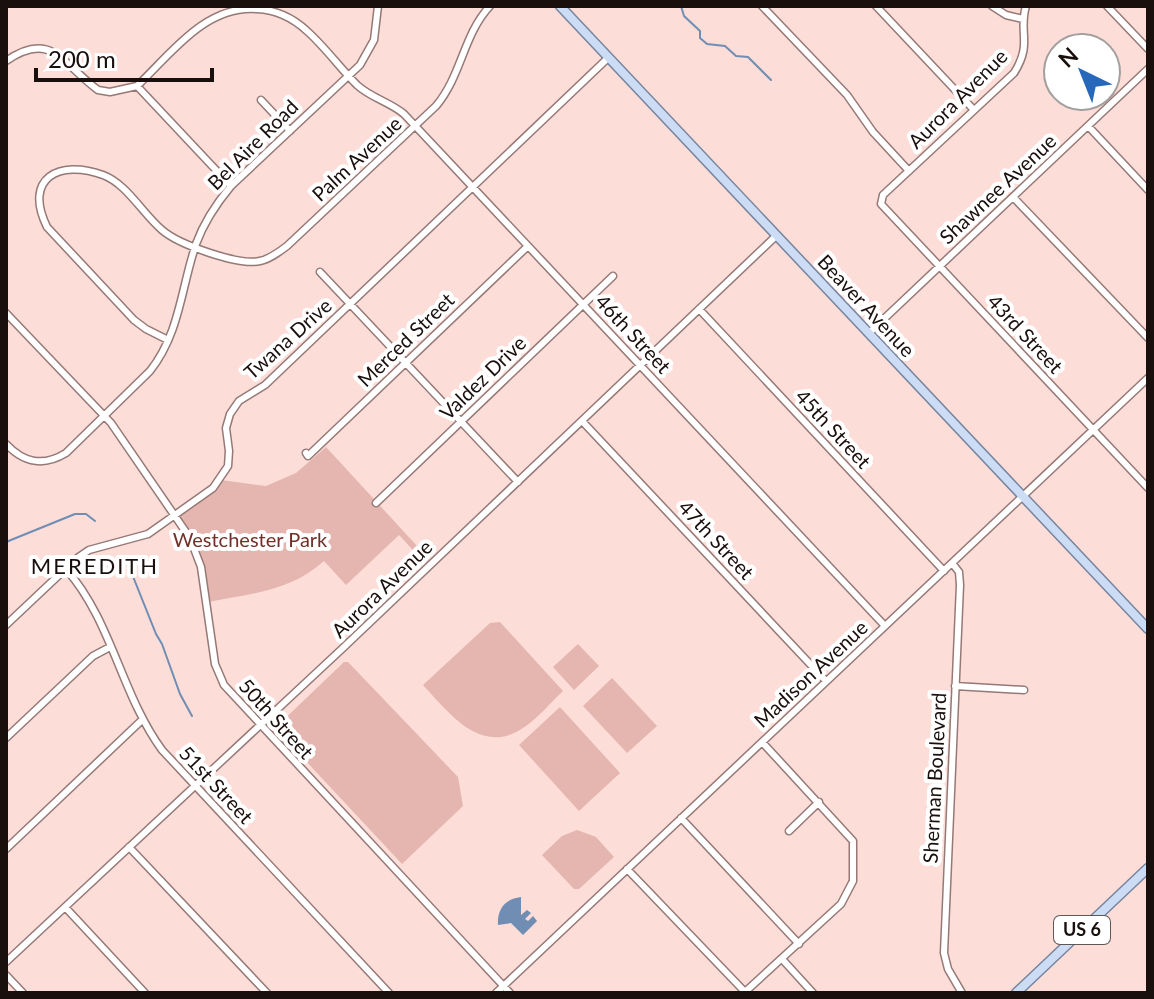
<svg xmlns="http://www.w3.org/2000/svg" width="1154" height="999" font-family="Lato,sans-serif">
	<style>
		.green { fill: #e5b6b0 }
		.water { fill: #708db4 }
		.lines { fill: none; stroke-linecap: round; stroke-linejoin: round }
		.stream { stroke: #708db4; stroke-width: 2 }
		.minor-casing { stroke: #957976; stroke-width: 9 }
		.major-casing { stroke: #77859e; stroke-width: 11 }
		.minor { stroke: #fff; stroke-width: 6 }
		.major { stroke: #cbdcf4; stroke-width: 8 }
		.labels { text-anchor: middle; stroke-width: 8; stroke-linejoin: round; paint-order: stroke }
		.shield { fill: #fff; stroke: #5e5756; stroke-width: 2 }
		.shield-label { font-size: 18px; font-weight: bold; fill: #190f0d }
		.street-label { font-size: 20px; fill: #190f0d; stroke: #fff }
		.park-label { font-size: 20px; fill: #732f28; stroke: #fff }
		.neighbourhood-label { font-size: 22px; letter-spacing: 2px; fill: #190f0d; stroke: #fff }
	</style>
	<rect width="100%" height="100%" fill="#fcddd8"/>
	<path class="green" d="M326 447 429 559 425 563 399 535 346 585 324 561C291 591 250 594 208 602L201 567 175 515 221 480 266 486 296 473Z
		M500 622 563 691C551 702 540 716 526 726 482 758 450 714 423 685L490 623Z
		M578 644 599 666 574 690 553 667Z
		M344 662H348L458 777 463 806 402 864 275 728Z
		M612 678 657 726 627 753 583 706Z
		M560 707 620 773 579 811 519 745Z
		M577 830 596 837 614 857 579 889H574L542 855 562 836Z"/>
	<path class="water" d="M521 897V915L527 910 531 913 525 919 528 921 533 916 537 921 523 935 511 923 498 925C497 909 505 899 521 897Z"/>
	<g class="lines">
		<path class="stream" d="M681 6 684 16 700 31V38L707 44 725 46 736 56 748 57 771 80
			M6 542 75 514H86L95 521
			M126 559 156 634 162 644 180 694 192 716"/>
		<g class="minor-casing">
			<path id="minor" d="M762 6 847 95 873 132 909 171
				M876 6 974 110
				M992 6 1006 15 1023 19
				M1026 6C1018 33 1033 43 1014 73L883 195 881 204 1148 488
				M1107 6 1148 49
				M6 61C52 29 63 65 98 90L110 92 137 86C171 54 205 5 257 9 277 10 292 17 307 31 325 47 340 68 357 85 371 98 390 102 404 114L885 626
				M137 86 231 186
				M261 100 290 131
				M1088 126 1148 190
				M1013 197 1148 338
				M320 272 518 482
				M699 309 944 571
				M6 313 111 423 190 538 201 567 215 664 224 685 510 993
				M869 333 1148 69
				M168 340 146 329 134 320 47 227C23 178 59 159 103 175 127 184 142 213 162 230 178 244 238 266 260 261 270 259 279 252 287 246L436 106C462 75 463 35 490 6
				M582 421 826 681
				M6 444C24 463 43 467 66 453L150 371C180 333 181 288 196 244 204 222 216 204 231 186L360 65 374 40 378 6
				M306 453 308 456 528 246
				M376 503 613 276
				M952 563 959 572 960 585 944 953 948 969 962 993
				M66 569C112 621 121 694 162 750L389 993
				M6 625 76 559 89 550 148 534 213 488 228 466 229 451 226 428 230 414 239 401 265 385 609 57
				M955 686 1024 690
				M6 738 93 656 110 647
				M681 818 799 944
				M789 831 819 802
				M129 847 267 993
				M6 849 142 720
				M627 869 745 992 841 904 853 881V841L762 742
				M65 907 145 993
				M782 959 813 993
				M6 962 344 647 777 235
				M6 975 23 993
				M496 993 1148 378"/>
		</g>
		<g class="major-casing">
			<path id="major" d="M560 6 1148 629
				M1016 993 1148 868"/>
		</g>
		<use href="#minor" class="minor"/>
		<use href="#major" class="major"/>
	</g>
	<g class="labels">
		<rect class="shield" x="1054" y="916" width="56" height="28" rx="6"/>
		<g class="shield-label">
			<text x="1082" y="936">US 6</text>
		</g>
		<g class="street-label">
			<text transform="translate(958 99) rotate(-45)" y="7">Aurora Avenue</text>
			<text transform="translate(253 145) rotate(-45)" y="7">Bel Aire Road</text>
			<text transform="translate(357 159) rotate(-43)" y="7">Palm Avenue</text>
			<text transform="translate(998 189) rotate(-43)" y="7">Shawnee Avenue</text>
			<text transform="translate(866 306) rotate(47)" y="7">Beaver Avenue</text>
			<text transform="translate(633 334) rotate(47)" y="7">46th Street</text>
			<text transform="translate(1025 334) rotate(47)" y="7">43rd Street</text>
			<text transform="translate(288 339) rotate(-42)" y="7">Twana Drive</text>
			<text transform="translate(406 340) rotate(-44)" y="7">Merced Street</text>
			<text transform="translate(483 378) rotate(-44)" y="7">Valdez Drive</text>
			<text transform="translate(833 429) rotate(47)" y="7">45th Street</text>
			<text transform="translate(716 540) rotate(47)" y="7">47th Street</text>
			<text transform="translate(382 589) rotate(-44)" y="7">Aurora Avenue</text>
			<text transform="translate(811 674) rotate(-43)" y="7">Madison Avenue</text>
			<text transform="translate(276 719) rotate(48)" y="7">50th Street</text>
			<text transform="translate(935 778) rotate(-87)" y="7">Sherman Boulevard</text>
			<text transform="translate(216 785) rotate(47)" y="7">51st Street</text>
		</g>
		<g class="park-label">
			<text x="250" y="547">Westchester Park</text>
		</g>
		<g class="neighbourhood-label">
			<text x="95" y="574">MEREDITH</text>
		</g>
	</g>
	<rect width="1154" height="999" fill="none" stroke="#190f0d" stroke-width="16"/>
	<g transform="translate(1082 72) rotate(317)"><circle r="38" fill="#ffffff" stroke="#a39f9e" stroke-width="2"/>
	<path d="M0-6L14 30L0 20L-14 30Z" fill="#2868ba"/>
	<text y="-12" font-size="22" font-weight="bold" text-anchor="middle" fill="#190f0d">N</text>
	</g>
	<path d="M36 68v12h176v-12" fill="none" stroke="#190f0d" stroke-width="4"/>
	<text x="48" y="68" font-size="24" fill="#190f0d" stroke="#ffffff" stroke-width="6" paint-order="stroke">200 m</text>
</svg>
